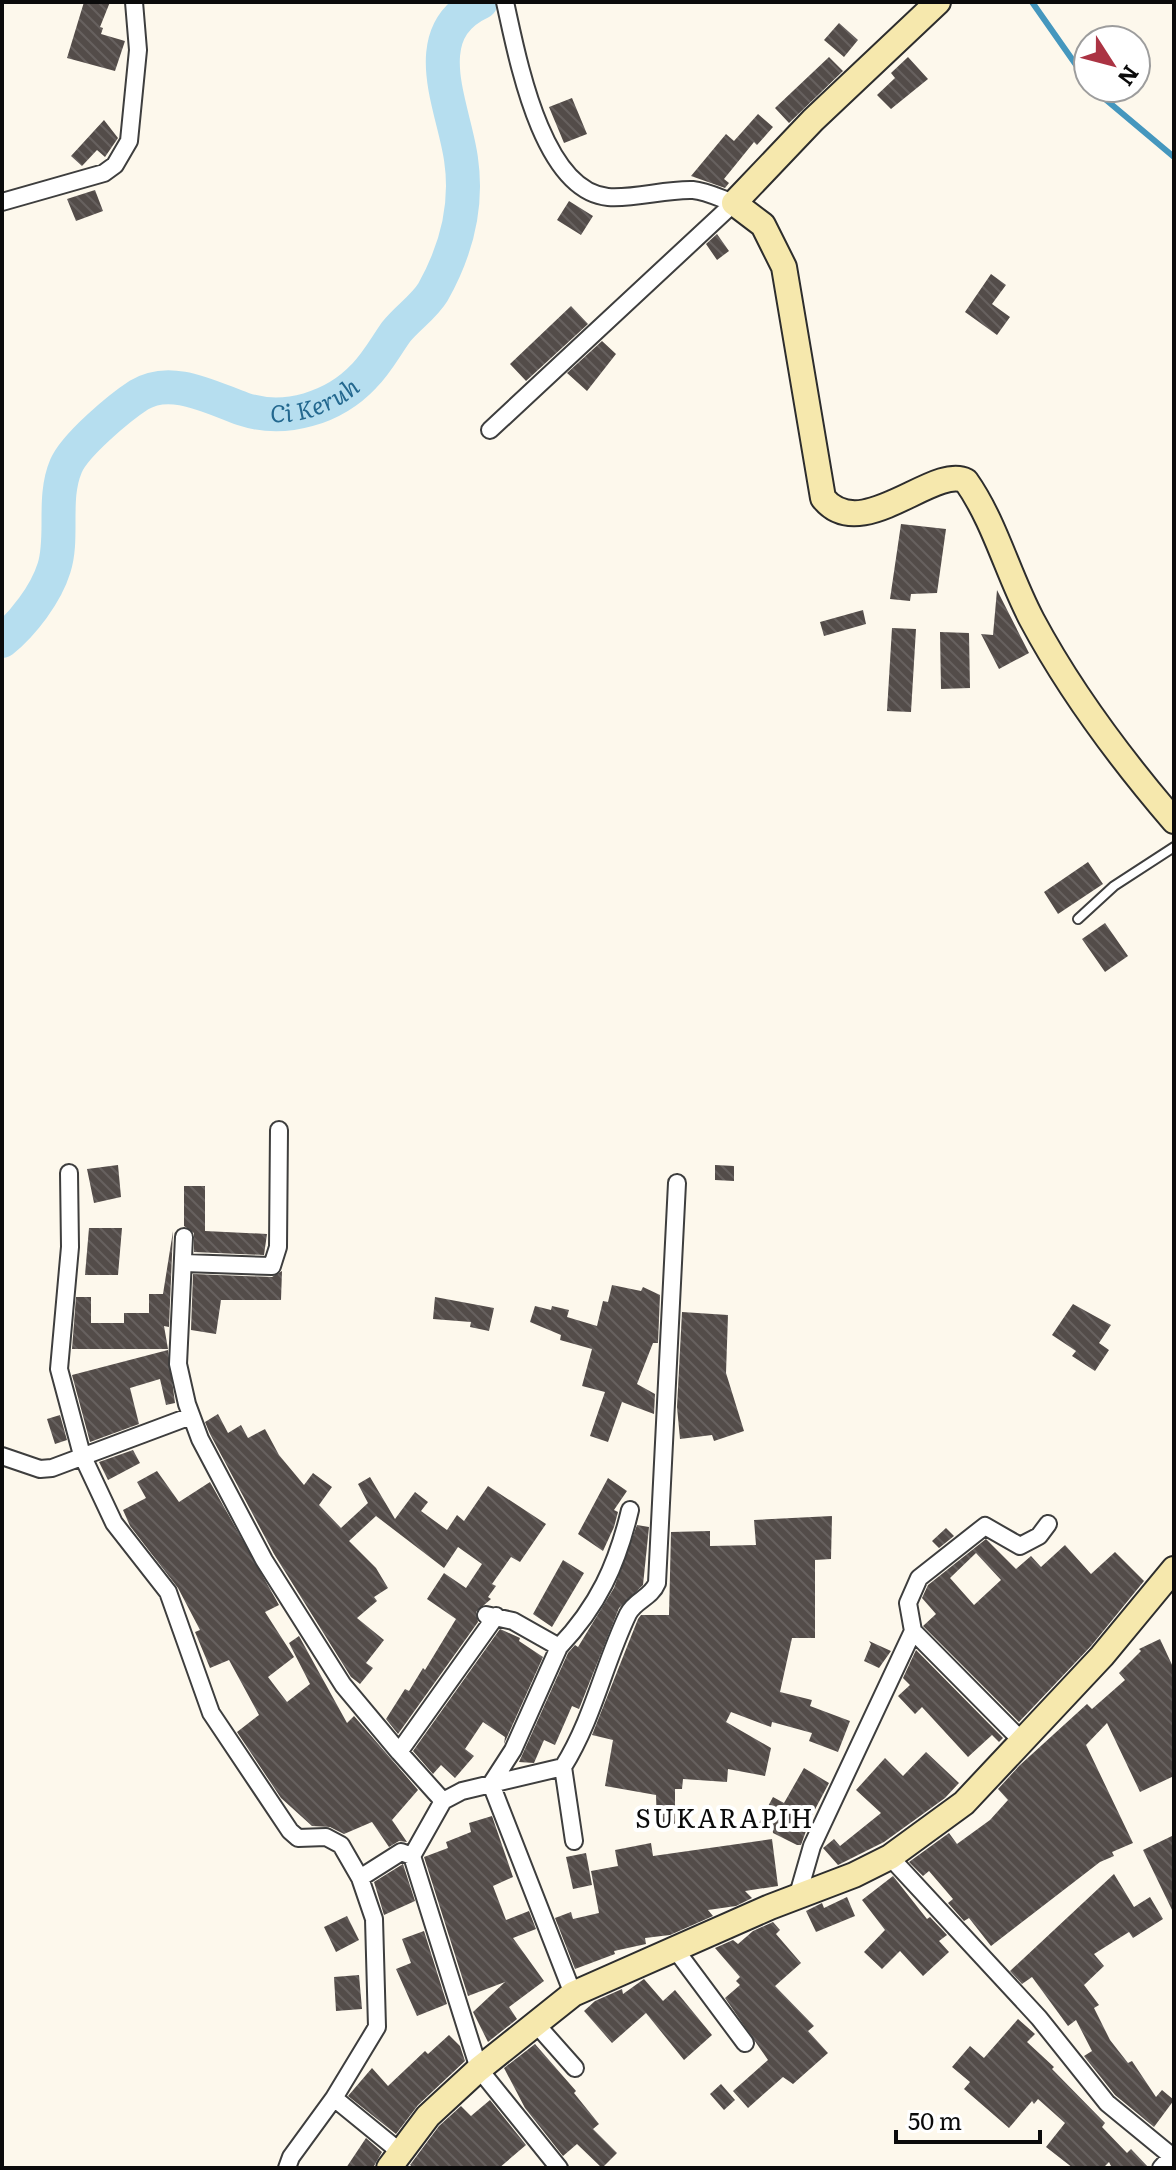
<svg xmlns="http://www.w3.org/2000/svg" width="1176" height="2170" font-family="Literata,serif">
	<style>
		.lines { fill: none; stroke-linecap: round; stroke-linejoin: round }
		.stream { stroke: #4597be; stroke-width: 6 }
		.river { stroke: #b6deef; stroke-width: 34 }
		.building { fill: url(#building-back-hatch); fill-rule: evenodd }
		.lane-casing { stroke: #3e3e3e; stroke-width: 12 }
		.street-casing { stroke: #3e3e3e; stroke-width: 20 }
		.secondary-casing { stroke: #2d2d2d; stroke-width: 28 }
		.lane { stroke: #fff; stroke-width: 8 }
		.street { stroke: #fff; stroke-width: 16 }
		.secondary { stroke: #f6e8ad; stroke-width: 24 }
		.labels { text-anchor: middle; stroke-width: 8; stroke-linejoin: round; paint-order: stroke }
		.water-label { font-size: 24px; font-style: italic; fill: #23688f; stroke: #fff }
		.quarter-label { font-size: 26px; letter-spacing: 2px; fill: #0b0b0b; stroke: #fff }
	</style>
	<defs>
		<pattern id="building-back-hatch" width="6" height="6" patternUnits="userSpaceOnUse" patternTransform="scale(2)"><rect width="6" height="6" fill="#534c49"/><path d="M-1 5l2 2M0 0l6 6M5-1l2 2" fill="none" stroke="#67615f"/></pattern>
	</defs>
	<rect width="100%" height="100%" fill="#fdf8ec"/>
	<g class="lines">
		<path class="stream" d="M1032 2 1088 82
			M1092 88 1174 157"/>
		<path class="river" id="s1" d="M2 641C23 624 46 594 54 568 64 537 52 499 66 466 75 445 119 408 139 395 171 375 212 398 243 409 285 423 334 408 364 376 377 363 386 346 396 332 407 318 424 307 433 292 456 251 468 206 461 159 454 107 414 33 481 2"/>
	</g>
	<path class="building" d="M84 2H110L100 27 103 28 101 34 125 41 115 71 67 58Z
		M839 23 858 40 844 57 824 40Z
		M829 57 843 71 789 123 775 108Z
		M908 57 928 79 891 109 877 95 895 78 891 73Z
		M572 98 587 134 564 143 549 107Z
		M758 114 773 127 757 145 754 142 724 179 729 183 725 188 691 176 726 134 734 141Z
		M104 120 118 138 105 157 97 150 82 166 71 156Z
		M95 190 103 211 76 221 67 199Z
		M569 201 593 216 581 235 557 220Z
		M717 234 729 251 717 260 706 244Z
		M991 274 1006 285 992 304 1010 317 997 335 965 312Z
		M571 306 588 324 526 381 510 364Z
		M602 341 616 354 587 391 567 373Z
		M901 524 946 529 937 593 911 594 910 601 890 599Z
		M997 590 1029 653 999 669 981 634 993 635Z
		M863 610 866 624 824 636 820 622Z
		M892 628 916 629 911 712 887 711Z
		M940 632 969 633 970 688 941 689Z
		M1088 862 1103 884 1058 914 1044 892Z
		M1105 923 1128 956 1105 972 1082 939Z
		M118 1165 121 1197 94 1203 87 1169Z
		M715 1165 734 1166V1181L715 1180Z
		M184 1186H205V1231L267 1234 264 1255 194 1252V1233L184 1226Z
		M89 1228H122L118 1275H85Z
		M173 1231 169 1327 164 1326 168 1349H72L76 1297H91V1323H124V1313H149V1294H163Z
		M282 1271 281 1300H221L216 1334 191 1330 193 1274 272 1277Z
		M612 1285 641 1291 643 1287 660 1295 658 1343H653L637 1384 655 1394 654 1414 622 1402 608 1442 590 1436 605 1392 582 1386 592 1349 560 1340 561 1335 530 1322 535 1306 551 1310 552 1306 569 1310 567 1317 597 1326 603 1301 608 1302Z
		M435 1297 494 1308 489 1331 470 1327 471 1322 433 1319Z
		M1073 1304 1111 1325 1099 1343 1109 1350 1095 1371 1072 1356 1076 1351 1052 1335Z
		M682 1312 728 1315 726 1373 744 1431 714 1441 712 1435 680 1439 677 1407Z
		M168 1350 175 1403 166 1405 160 1379 130 1388 139 1424 90 1442 72 1375Z
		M218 1414 228 1433 241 1425 248 1438 265 1429 279 1455 304 1485 313 1473 332 1487 319 1505 341 1528 368 1503 358 1484 370 1477 395 1519 415 1492 428 1502 421 1511 447 1530 457 1515 464 1521 488 1486 546 1524 520 1562 511 1557 492 1584 496 1586 488 1597 491 1599 476 1612 478 1622 398 1734 386 1719 405 1689 409 1691 423 1668 425 1670 456 1619 427 1599 444 1573 466 1588 482 1564 458 1547 444 1568 376 1516 349 1541 376 1568 388 1588 374 1597 377 1601 357 1618 384 1640 366 1663 373 1668 360 1684 351 1677 274 1554 210 1434 205 1422Z
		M60 1415 67 1440 55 1444 47 1419Z
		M133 1450 140 1463 108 1480 99 1462Z
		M157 1471 179 1502 210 1482 279 1605 265 1612 294 1657 268 1677 287 1702 310 1684 289 1643 299 1636 347 1723 354 1716 418 1790 392 1820 407 1842 399 1841 389 1847 372 1822 344 1834 330 1827 312 1826 281 1798 237 1732 259 1715 229 1660 210 1668 195 1632 200 1630 178 1588 130 1526 123 1510 146 1498 137 1482Z
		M608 1478 627 1491 614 1510 618 1512 614 1527 603 1551 578 1534Z
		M832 1516 831 1559 815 1560V1638H792L780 1692 812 1700 810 1706 850 1721 838 1752 809 1741 812 1733 772 1722 771 1727 731 1712 726 1722 771 1748 765 1776 728 1769 727 1782 683 1779 682 1789H675V1824L657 1825 656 1795 605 1786 613 1740 592 1735 638 1619 641 1615H669L671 1532 710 1531V1546L756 1545 754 1520Z
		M637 1525 649 1527 643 1585 619 1608 579 1709 572 1706 555 1745 544 1740 534 1763 519 1762 568 1653 575 1645 578 1647 614 1588Z
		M946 1528 954 1536 939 1548 932 1541Z
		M986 1539 1016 1569 1031 1556 1041 1567 1065 1545 1091 1574 1115 1552 1144 1581 1091 1646 1019 1722 923 1626 936 1614 922 1598 928 1585ZM976 1553 1001 1580 974 1605 950 1578Z
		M563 1560 584 1573 552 1627 533 1614Z
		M500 1629 520 1638 519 1641 543 1657 504 1744 505 1737 483 1722 465 1749 474 1756 455 1778 441 1765 433 1774 413 1751Z
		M1160 1639 1174 1669V1776L1140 1792 1107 1723 1086 1745 1133 1843 1112 1852 1114 1856 1100 1862 991 1946 969 1918 964 1921 948 1903 953 1899 929 1871 923 1876 909 1862 949 1833 957 1844 990 1820 1008 1800 998 1789 1020 1765 1087 1704 1092 1709 1125 1680 1119 1673 1141 1651 1139 1649Z
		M869 1641 891 1651 879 1668 864 1661 871 1644Z
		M916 1650 1003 1738 999 1742 992 1735 968 1757 922 1707 915 1714 898 1696 910 1685 903 1678Z
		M926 1752 959 1783 945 1798 884 1842 838 1865 823 1848 834 1839 840 1846 881 1813 856 1790 885 1758 903 1776Z
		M804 1768 829 1783 811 1817 801 1845H797L773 1833 772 1823H759L773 1797 784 1803Z
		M492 1816 513 1877 493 1886 506 1920 529 1911 536 1929 513 1938 544 1981 509 2007 517 2019 488 2042 473 2012 505 1982 468 1996 424 1857 448 1848 446 1842 471 1832 469 1823Z
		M1174 1835V1914L1143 1850Z
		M772 1839 778 1886 745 1891 752 1898 736 1906 708 1910 713 1916 670 1935 645 1938 646 1944 614 1951 615 1954 575 1969 555 1918 571 1912 573 1919 599 1913 591 1871 618 1866 615 1850 651 1843 653 1856Z
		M586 1853 592 1885 573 1889 566 1857Z
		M403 1864 415 1901 384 1915 374 1882Z
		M1114 1874 1134 1907 1150 1897 1163 1919 1133 1938 1129 1932 1094 1954 1104 1966 1084 1985 1099 2005 1094 2008 1110 2040 1128 2063 1132 2061 1156 2097 1162 2090 1174 2100 1154 2127 1115 2095 1087 2060 1084 2056 1092 2051 1076 2020 1068 2026 1032 1977 1022 1984 1010 1971Z
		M893 1876 927 1919 930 1917 947 1935 939 1941 949 1952 923 1976 900 1951 882 1969 864 1952 885 1930 862 1900Z
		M847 1897 855 1916 816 1932 806 1911 822 1903 824 1908Z
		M347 1916 359 1940 336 1952 324 1927Z
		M773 1922 780 1930 776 1934 801 1963 775 1986 814 2026 808 2031 828 2053 793 2084 783 2077 748 2108 733 2091 768 2060 725 1998 740 1985 736 1981 740 1977 715 1948 733 1940 738 1944 753 1931Z
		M424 1931 447 2004 417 2016 396 1969 411 1963 402 1939Z
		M359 1975 362 2009 336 2011 334 1977Z
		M644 1979 663 2001 675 1990 712 2035 684 2060 646 2013 612 2043 584 2011 595 2001 622 1989 623 1994Z
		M1018 2019 1035 2034 1027 2042 1054 2067 1052 2069 1105 2123 1102 2127 1127 2153 1131 2149 1149 2168H1112L1109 2162 1103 2168H1073L1046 2147 1065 2123 1038 2099 1034 2104 1032 2101 1009 2128 964 2089 970 2082 952 2067 970 2046 984 2058Z
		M449 2035 460 2046 465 2061 418 2105 396 2134 348 2096 372 2068 388 2086 425 2051 428 2054Z
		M535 2044 576 2091 574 2093 599 2124 593 2129 617 2153 602 2168 577 2144 563 2156 525 2108 504 2068Z
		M721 2084 735 2100 724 2110 710 2094Z
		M490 2100 526 2145 499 2168H414L410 2165 439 2126 461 2106 471 2116Z
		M366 2138 382 2152 374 2166 346 2168Z"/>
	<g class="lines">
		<g class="lane-casing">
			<path id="lane" d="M1078 919 1114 886 1174 847"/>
		</g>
		<g class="street-casing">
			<path id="street" d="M2 202 104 173 115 165 129 141 138 50 134 2
				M490 430 734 203C722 199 706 191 693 190 665 189 636 199 608 197 541 191 517 55 505 2
				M69 1173 70 1247 59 1369 82 1455 114 1523 168 1592 211 1713 290 1831 298 1838 326 1837 341 1845 360 1878
				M184 1237 178 1364 187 1404 200 1439 264 1560 343 1685 399 1752
				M184 1263 272 1266 278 1247 279 1130
				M2 1456 40 1469 52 1468 191 1416
				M486 1615 513 1621 559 1647 513 1750 491 1784 573 1994
				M913 1631 1021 1740
				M559 1647C598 1606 617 1565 630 1510
				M443 1801 399 1752 496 1616
				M574 1841 563 1767C593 1719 604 1664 628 1614 635 1600 651 1598 657 1583L677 1183
				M890 1857 1039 2018 1107 2103 1174 2158
				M797 1898 812 1846 913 1631 908 1603 919 1578 985 1526 1020 1546 1039 1536 1048 1524
				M675 1949 745 2043
				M536 2024 575 2068
				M399 2151 334 2098 377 2027 374 1919 360 1878 401 1852 412 1856
				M287 2168 291 2157 334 2098
				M559 2168 479 2069 412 1856 443 1801 462 1791 563 1767
				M1161 2168 1172 2156"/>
		</g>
		<g class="secondary-casing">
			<path id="secondary" d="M938 2 813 120 734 203 763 225 784 267 823 498C861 546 934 464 966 481 995 522 1008 575 1032 620 1071 693 1120 758 1174 821
				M389 2168 428 2116 479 2069 573 1994 770 1907 854 1875 890 1857 964 1803 1102 1656 1174 1569"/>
		</g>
		<use href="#lane" class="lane"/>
		<use href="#street" class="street"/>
		<use href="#secondary" class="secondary"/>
	</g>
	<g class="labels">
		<g class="water-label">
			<text dy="8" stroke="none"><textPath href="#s1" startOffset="480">Ci Keruh</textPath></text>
		</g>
		<g class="quarter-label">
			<text x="725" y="1828">SUKARAPIH</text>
		</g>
	</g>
	<rect width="1176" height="2170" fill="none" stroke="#0b0b0b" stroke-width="8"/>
	<g transform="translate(1112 64) rotate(126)"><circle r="38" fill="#ffffff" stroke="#9d9d9d" stroke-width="2"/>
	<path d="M0-6L14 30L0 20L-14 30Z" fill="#ab3343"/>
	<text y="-12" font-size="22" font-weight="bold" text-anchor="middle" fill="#0b0b0b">N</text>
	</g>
	<path d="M896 2130v12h144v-12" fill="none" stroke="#0b0b0b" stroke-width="4"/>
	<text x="908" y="2130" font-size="24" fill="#0b0b0b" stroke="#ffffff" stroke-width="6" paint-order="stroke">50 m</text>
</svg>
